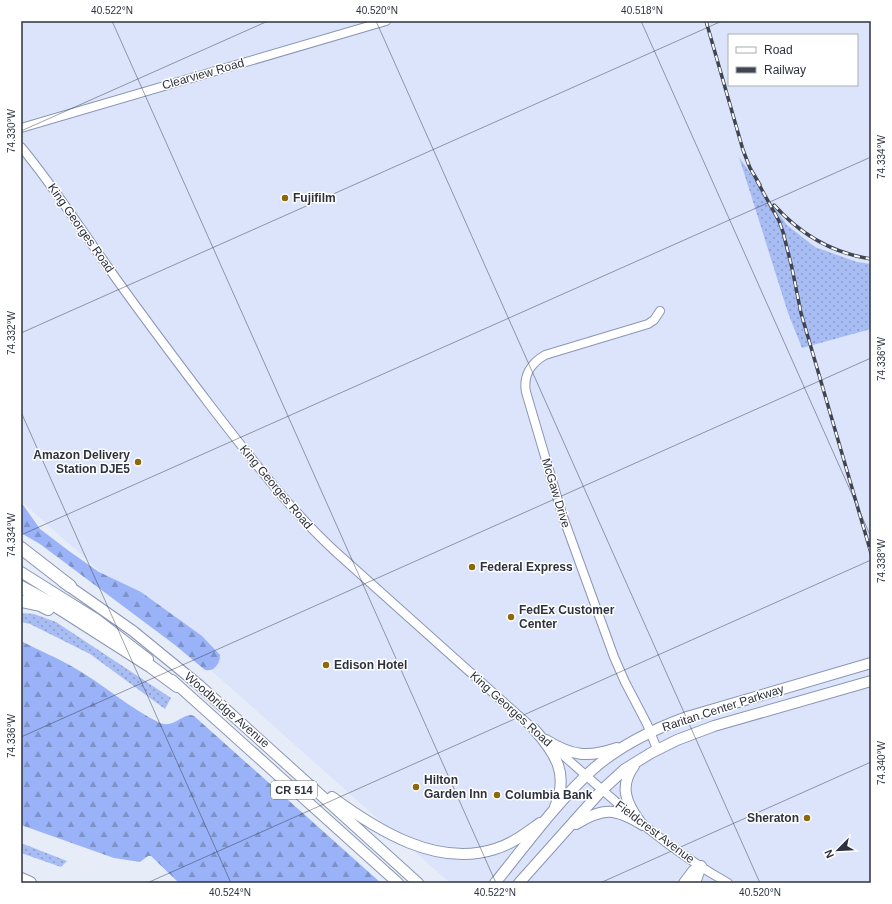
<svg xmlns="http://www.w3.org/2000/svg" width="892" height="904" font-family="Helvetica,sans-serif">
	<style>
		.built { fill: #dbe4fb; fill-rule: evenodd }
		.grass { fill: url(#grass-dots) }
		.forest { fill: url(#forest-firs) }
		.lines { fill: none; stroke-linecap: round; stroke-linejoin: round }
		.minor-casing { stroke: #8b96b4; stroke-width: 10 }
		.major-casing { stroke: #8b96b4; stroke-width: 12 }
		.highway-casing { stroke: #8b96b4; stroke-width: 14 }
		.minor { stroke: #fff; stroke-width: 8 }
		.major { stroke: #fff; stroke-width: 10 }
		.highway { stroke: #fff; stroke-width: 12 }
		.rail-casing { stroke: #404552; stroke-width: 3.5 }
		.rail { stroke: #fff; stroke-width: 2; stroke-dasharray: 6; stroke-linecap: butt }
		.ticks { fill: none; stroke: #2d323e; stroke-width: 1; stroke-opacity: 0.45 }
		.poi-dot { fill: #8c6808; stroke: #fff; stroke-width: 1.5 }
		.labels { text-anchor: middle; stroke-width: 3; stroke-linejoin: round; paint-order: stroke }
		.shield { fill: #fff; stroke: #6c7078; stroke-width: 1 }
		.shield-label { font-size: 11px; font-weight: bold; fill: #2d323e }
		.street-label { font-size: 12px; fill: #2d323e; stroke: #fff }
		.poi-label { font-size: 12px; font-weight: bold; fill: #2d323e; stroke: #fff; text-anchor: start }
		.neatline { fill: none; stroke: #2d323e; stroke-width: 1.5 }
		.ticks-label { font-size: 10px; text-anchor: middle; fill: #2d323e }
	</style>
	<defs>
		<pattern id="grass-dots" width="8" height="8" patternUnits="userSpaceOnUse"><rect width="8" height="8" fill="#a8bdf3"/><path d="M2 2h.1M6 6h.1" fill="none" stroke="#899ac6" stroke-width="1.8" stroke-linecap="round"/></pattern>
		<pattern id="forest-firs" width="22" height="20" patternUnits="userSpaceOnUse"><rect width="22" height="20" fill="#9ab3f8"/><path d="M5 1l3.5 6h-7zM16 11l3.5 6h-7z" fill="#7e92ca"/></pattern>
	</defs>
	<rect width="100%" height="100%" fill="#e7ecf9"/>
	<path class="built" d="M21 21H871V883H450L21 501ZM729 35H857V85H729Z"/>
	<path class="grass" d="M739 157 787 225 815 247 857 262 871 264V329L802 348 788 313Z
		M21 613 34 614 56 622 171 698 165 709 90 654 30 624 21 622Z
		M21 843 67 861 61 867 21 853Z"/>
	<path class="forest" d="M21 502 40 529 69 551 99 572 141 592 202 636 220 655C220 663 215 672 205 670L175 645 40 544 21 533Z
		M21 641C38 650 56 657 73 667 103 684 129 708 160 723 175 729 184 711 194 716L381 883H179L151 856H148L140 862 114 858 21 825Z"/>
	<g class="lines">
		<g class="minor-casing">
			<path id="minor" d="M21 128 386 21
				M21 147C51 183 76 222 103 260 139 312 178 363 216 413 254 462 291 511 337 553L538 733
				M554 747C609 796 663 847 728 883
				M657 749 647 724 625 682 614 657 562 514 526 392C523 376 531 363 545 355L648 324 654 320 660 311"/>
		</g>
		<g class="major-casing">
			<path id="major" d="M21 572 96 619 148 659
				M63 582 133 631 199 685 418 883
				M172 680 398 883
				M534 729C556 754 569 774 555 807
				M546 740C572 756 588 758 617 748
				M634 766C619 786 626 803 640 822
				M332 797C377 830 437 868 495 849 512 844 526 833 540 823
				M576 824C604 807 615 808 643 825
				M495 883C525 846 557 802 592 770 619 746 654 729 687 717L871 663
				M519 883 602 790 625 769 651 753 677 740 714 726 871 681
				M684 883 693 871 701 866
				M695 883 701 866"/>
		</g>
		<g class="highway-casing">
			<path id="highway" d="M21 548 70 586
				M21 587 56 606 150 666 177 686
				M21 601 40 605 48 609
				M21 879 30 883"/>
		</g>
		<use href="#minor" class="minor"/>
		<use href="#major" class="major"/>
		<use href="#highway" class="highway"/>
		<g class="rail-casing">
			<path id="rail" d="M706 21 743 150 750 168 760 185
				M757 181 779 221 783 232 792 268 801 313 871 553
				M774 205C800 234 832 253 871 259"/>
		</g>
		<use href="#rail" class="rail"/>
	</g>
	<path class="ticks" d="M112 21 496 883M376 21 760 883M641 21 871 537M21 131 268 21M21 333 722 21M21 412 231 883M21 535 871 157M21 737 871 358M147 883 871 560M600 883 871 762"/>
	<g class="poi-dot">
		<circle cx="285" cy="198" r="4"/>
		<circle cx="138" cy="462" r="4"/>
		<circle cx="472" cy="567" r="4"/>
		<circle cx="511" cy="617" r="4"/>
		<circle cx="326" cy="665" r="4"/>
		<circle cx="416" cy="787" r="4"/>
		<circle cx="497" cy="795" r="4"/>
		<circle cx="807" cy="818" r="4"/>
	</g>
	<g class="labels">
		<rect class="shield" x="271" y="781" width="46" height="18" rx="3"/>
		<g class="shield-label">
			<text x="294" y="794">CR 514</text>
		</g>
		<g class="street-label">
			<text transform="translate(203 74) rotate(-16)" y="4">Clearview Road</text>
			<text transform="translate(81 228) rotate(55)" y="4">King Georges Road</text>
			<text transform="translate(276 487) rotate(50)" y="4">King Georges Road</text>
			<text transform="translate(556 493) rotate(73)" y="4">McGaw Drive</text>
			<text transform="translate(723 708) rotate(-18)" y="4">Raritan Center Parkway</text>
			<text transform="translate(511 709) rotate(42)" y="4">King Georges Road</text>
			<text transform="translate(227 710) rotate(41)" y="4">Woodbridge Avenue</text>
			<text transform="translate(655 832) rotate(37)" y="4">Fieldcrest Avenue</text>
		</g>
		<g class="poi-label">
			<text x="293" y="202">Fujifilm</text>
			<text x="130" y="459" text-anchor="end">Amazon Delivery<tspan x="130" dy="14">Station DJE5</tspan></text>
			<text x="480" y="571">Federal Express</text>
			<text x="519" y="614">FedEx Customer<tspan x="519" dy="14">Center</tspan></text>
			<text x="334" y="669">Edison Hotel</text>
			<text x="424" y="784">Hilton<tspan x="424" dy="14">Garden Inn</tspan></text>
			<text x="505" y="799">Columbia Bank</text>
			<text x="799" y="822" text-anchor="end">Sheraton</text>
		</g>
	</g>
	<rect width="892" height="904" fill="none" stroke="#ffffff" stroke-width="44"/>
	<rect x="728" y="34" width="130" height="52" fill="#ffffff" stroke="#abadb2"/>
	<rect x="736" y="47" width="20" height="6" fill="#ffffff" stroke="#abadb2"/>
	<text x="764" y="54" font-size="12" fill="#2d323e">Road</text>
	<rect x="736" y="67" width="20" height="6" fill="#404552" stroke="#abadb2"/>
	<text x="764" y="74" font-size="12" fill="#2d323e">Railway</text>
	<g transform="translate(838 850) rotate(246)" stroke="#ffffff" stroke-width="3" paint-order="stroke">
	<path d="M0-3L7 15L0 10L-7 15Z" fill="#2d323e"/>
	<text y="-6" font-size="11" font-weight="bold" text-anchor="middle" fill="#2d323e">N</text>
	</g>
	<rect x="22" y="22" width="848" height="860" class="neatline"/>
	<g class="ticks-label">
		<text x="112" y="14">40.522°N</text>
		<text x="377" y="14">40.520°N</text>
		<text x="642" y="14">40.518°N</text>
		<text transform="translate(11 131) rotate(-90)" y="4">74.330°W</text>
		<text transform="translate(881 157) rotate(-90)" y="4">74.334°W</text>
		<text transform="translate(11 333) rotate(-90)" y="4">74.332°W</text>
		<text transform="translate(881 359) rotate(-90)" y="4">74.336°W</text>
		<text transform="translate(11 535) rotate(-90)" y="4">74.334°W</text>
		<text transform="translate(881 561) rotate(-90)" y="4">74.338°W</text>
		<text transform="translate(11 736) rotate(-90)" y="4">74.336°W</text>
		<text transform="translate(881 763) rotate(-90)" y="4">74.340°W</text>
		<text x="230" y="896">40.524°N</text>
		<text x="495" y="896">40.522°N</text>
		<text x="760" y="896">40.520°N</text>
	</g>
</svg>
